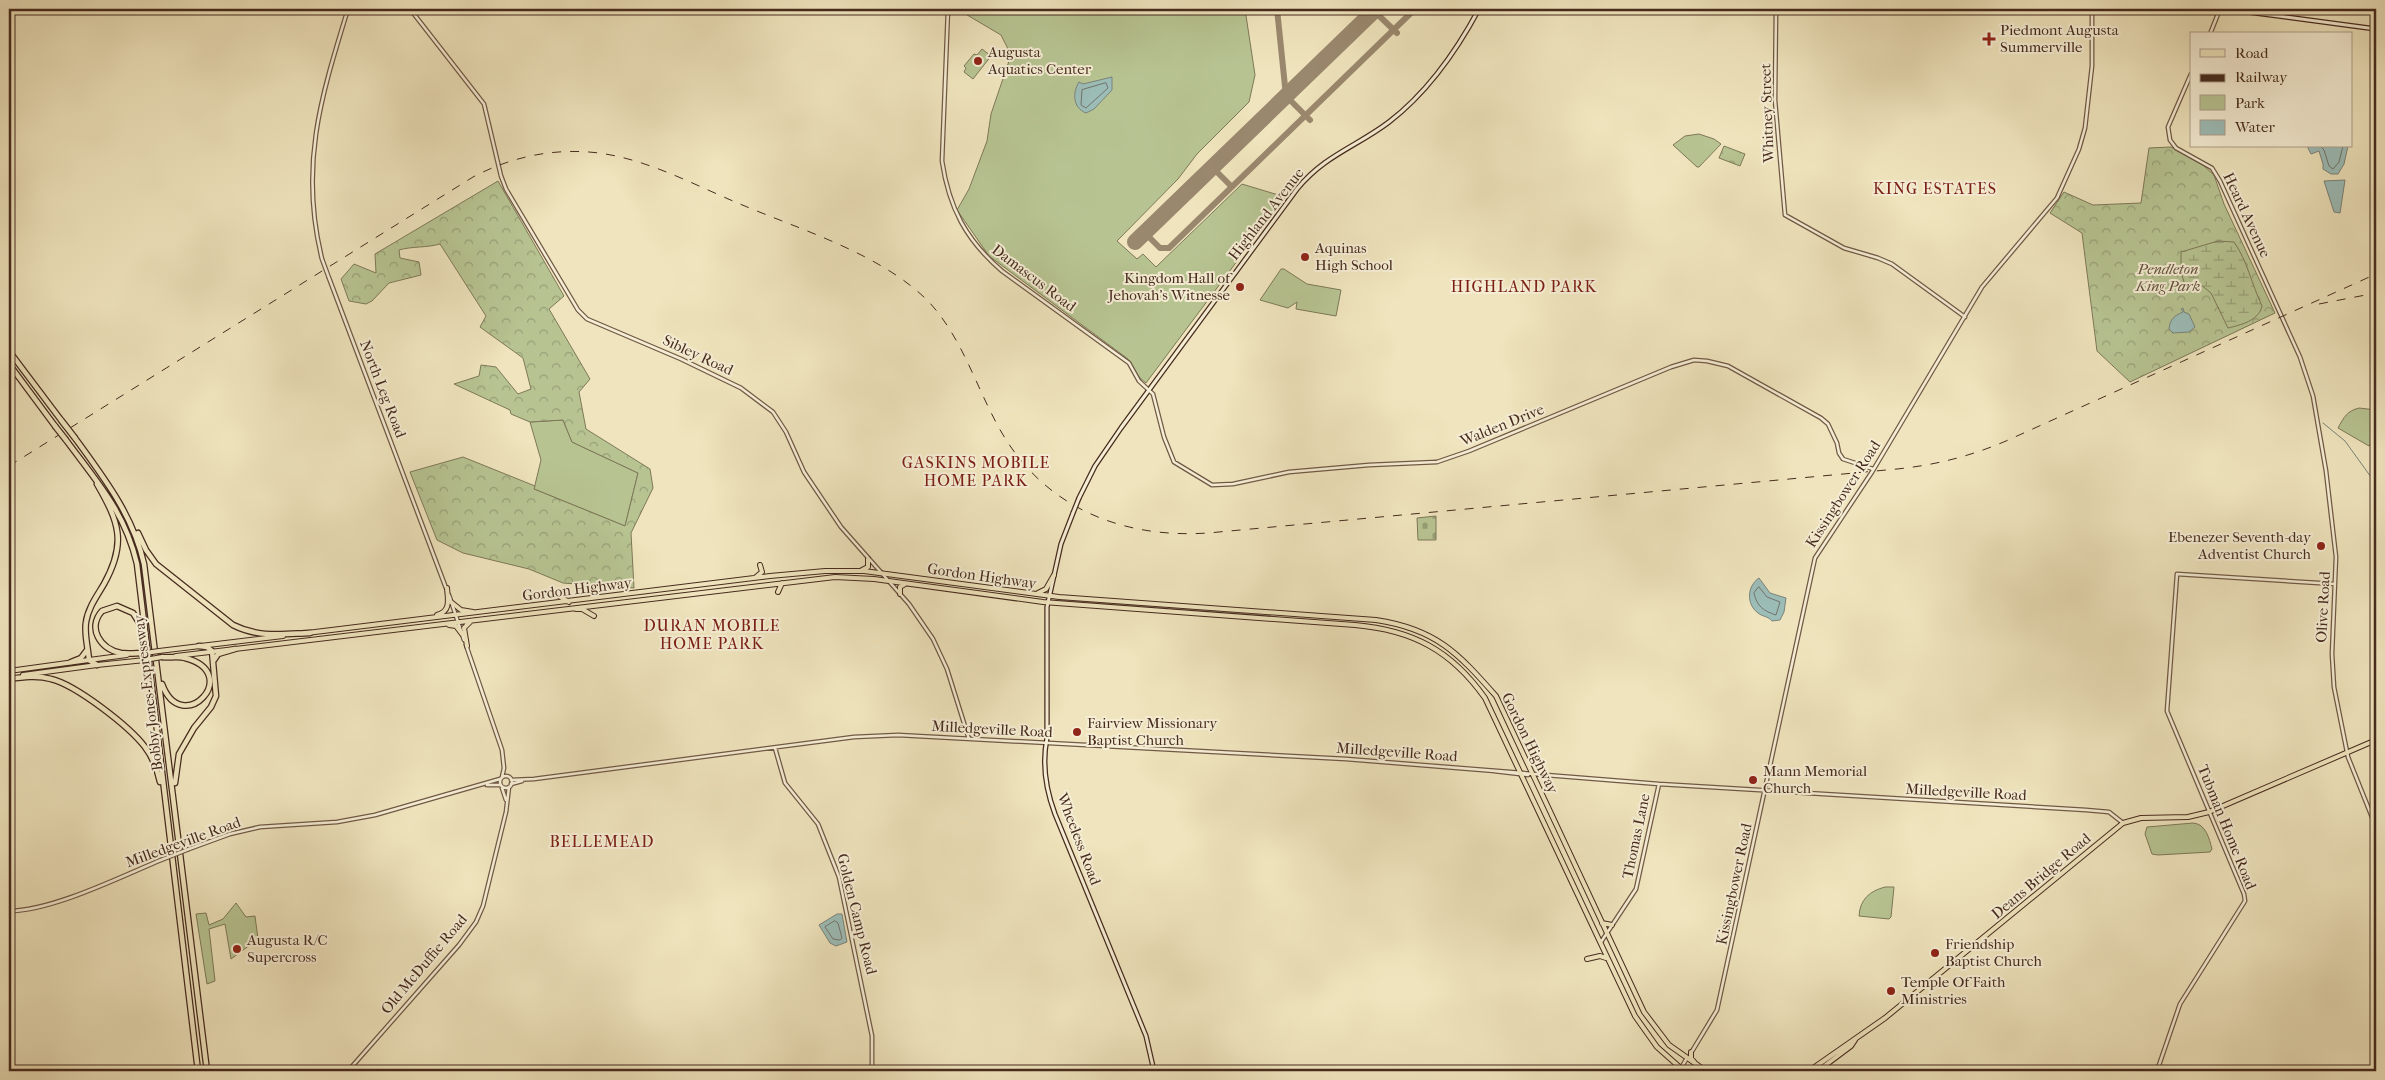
<svg xmlns="http://www.w3.org/2000/svg" width="2385" height="1080" font-family="'IM FELL French Canon',serif">
	<style>
		.green { fill: #b7c492; stroke: #7e7858 }
		.forest { fill: url(#forest-crowns); stroke: #7e7858 }
		.wetland { fill: url(#wetland-marsh); stroke: #7e7858 }
		.cemetery { fill: url(#cemetery-stones); stroke: #7e7858 }
		.water { fill: #9cbdb8; stroke: #7a837a }
		.lines { fill: none; stroke-linecap: round; stroke-linejoin: round }
		.shore { stroke: #71746b; stroke-width: 1 }
		.stream { stroke: #7a837a; stroke-width: 1 }
		.taxiway { stroke: #9a886e; stroke-width: 6 }
		.runway { stroke: #9a886e; stroke-width: 16 }
		.tertiary-casing { stroke: #705946; stroke-width: 5 }
		.secondary-casing { stroke: #462b1e; stroke-width: 5.5 }
		.primary-casing { stroke: #462b1e; stroke-width: 6 }
		.trunk-casing { stroke: #462b1e; stroke-width: 6 }
		.motorway-casing { stroke: #462b1e; stroke-width: 7 }
		.tertiary { stroke: #f5edd4; stroke-width: 2.5 }
		.secondary { stroke: #f5edd4; stroke-width: 3 }
		.primary { stroke: #efe4bd; stroke-width: 4 }
		.trunk { stroke: #efe4bd; stroke-width: 4 }
		.motorway { stroke: #efe4bd; stroke-width: 4.5 }
		.rail { stroke: #462b1e; stroke-width: 1; stroke-dasharray: 9 9; stroke-linecap: butt }
		.tertiary-bridge-casing { stroke: #705946; stroke-width: 5; stroke-linecap: butt }
		.secondary-bridge-casing { stroke: #462b1e; stroke-width: 5.5; stroke-linecap: butt }
		.trunk-bridge-casing { stroke: #462b1e; stroke-width: 6; stroke-linecap: butt }
		.motorway-bridge-casing { stroke: #462b1e; stroke-width: 7; stroke-linecap: butt }
		.tertiary-bridge { stroke: #f5edd4; stroke-width: 2.5 }
		.secondary-bridge { stroke: #f5edd4; stroke-width: 3 }
		.trunk-bridge { stroke: #efe4bd; stroke-width: 4 }
		.motorway-bridge { stroke: #efe4bd; stroke-width: 4.5 }
		.poi-dot { fill: #8f2418; stroke: #f5edd4; stroke-width: 2 }
		.labels { text-anchor: middle; stroke-width: 4; stroke-linejoin: round; paint-order: stroke }
		.poi-label { font-size: 15px; fill: #462b1e; stroke: #f5edd4; text-anchor: start }
		.street-label { font-size: 15px; fill: #462b1e; stroke: #f5edd4 }
		.park-label { font-size: 15px; font-style: italic; fill: #62513b; stroke: #f5edd4 }
		.neighbourhood-label { font-size: 16px; letter-spacing: 1px; fill: #7a1f14; stroke: #f5edd4 }
	</style>
	<defs>
		<pattern id="forest-crowns" width="20" height="18" patternUnits="userSpaceOnUse" patternTransform="scale(1.25)"><rect width="20" height="18" fill="#b7c492"/><path d="M2 6a3 3 0 1 1 6 0M12 15a3 3 0 1 1 6 0" fill="none" stroke="#979f77"/></pattern>
		<pattern id="wetland-marsh" width="20" height="14" patternUnits="userSpaceOnUse" patternTransform="scale(1.25)"><rect width="20" height="14" fill="#b7c492"/><path d="M1 5h8M5 5V1M11 12h8M15 12V8" fill="none" stroke="#979f77"/></pattern>
		<pattern id="cemetery-stones" width="16" height="16" patternUnits="userSpaceOnUse" patternTransform="scale(1.25)"><rect width="16" height="16" fill="#b7c492"/><path d="M2 7V4a2 2 0 0 1 4 0v3zM10 15v-3a2 2 0 0 1 4 0v3z" fill="#979f77"/></pattern>
	</defs>
	<rect width="100%" height="100%" fill="#efe4bd"/>
	<filter id="stains"><feTurbulence type="fractalNoise" baseFrequency=".004" numOctaves="4"/><feColorMatrix values="0 0 0 0 .2 0 0 0 0 .09 0 0 0 0 .02 0 0 0 .5 -.17"/></filter>
	<radialGradient id="worn" r=".72"><stop offset=".6" stop-color="#630" stop-opacity="0"/><stop offset="1" stop-color="#630" stop-opacity=".3"/></radialGradient>
	<path class="green" d="M957 9H1245L1255 75 1249 102 1197 154 1178 179 1117 241 1137 259 1143 254 1156 267 1242 184 1285 197 1146 383 1139 377 1128 359 989 256 957 210 969 189 987 141 991 114 1011 55 1001 35Z
		M982 49 991 56 973 79 964 72 966 68 964 66 974 54 977 55Z
		M1699 134 1714 139 1721 144 1699 167H1697L1673 145 1685 136Z
		M1281 269H1284L1307 284 1341 290 1336 316 1296 309 1297 302 1288 308 1260 300Z
		M2359 408 2376 410V434L2369 446 2338 428C2344 417 2347 411 2359 408Z
		M563 420 572 442 638 473 625 526 534 489 541 460 530 422Z
		M2193 823C2206 824 2209 838 2212 849L2210 852 2158 855 2152 854 2145 834 2147 827Z
		M1885 887H1894L1891 917 1889 919 1859 916C1860 899 1870 891 1885 887Z
		M236 903 246 917 255 916 258 939 231 959 225 924 209 929 215 981 207 984 196 914 206 913 209 925 223 919Z"/>
	<path class="forest" d="M1724 146 1745 154 1740 166 1719 158Z
		M2171 147 2203 165 2214 175 2224 204 2275 313 2130 382 2097 351 2082 233 2050 213 2064 192 2093 205 2141 203 2149 148Z
		M498 181 564 296 549 309 590 379 579 392 586 429 650 469 653 488 631 533 634 588 563 583 529 569 463 553 437 540 410 472 463 457 535 486 534 489 625 526 638 473 572 442 563 420 530 422 511 414 510 410 454 384 479 376 481 365 496 367 518 394 531 389 523 358 480 327 486 316 440 244C426 248 413 246 399 250L400 258 419 262 421 275 389 283 372 301 366 304 349 301 341 279 354 264 376 273 375 254Z"/>
	<path class="wetland" d="M2218 241 2234 242C2247 260 2252 285 2262 306 2259 321 2240 325 2228 328L2211 293 2200 284 2185 285 2181 272V252Z"/>
	<path class="cemetery" d="M1436 516V540H1418L1417 518Z"/>
	<path class="water" d="M1112 77V90L1094 109 1086 113C1073 108 1072 93 1079 82L1083 84Z
		M2307 146H2348L2344 164 2338 174H2331L2323 169V164L2319 151 2311 154Z
		M2345 180 2340 213 2334 212 2324 181Z
		M2183 308 2184 312 2189 314 2195 327 2189 332 2173 333 2169 329C2170 319 2174 316 2183 312L2181 309Z
		M1759 578 1770 593 1786 598 1784 612 1780 620 1772 621C1768 616 1763 617 1758 613 1746 604 1747 586 1759 578Z
		M837 914H842L847 942 836 946 830 943 819 925Z"/>
	<g class="lines">
		<path class="shore" d="M1106 83 1108 88 1086 108 1081 105 1082 90Z
			M2320 146 2324 150 2329 166 2333 169 2339 162 2343 146
			M1759 587 1767 597 1780 602 1776 615C1764 611 1757 607 1754 593Z
			M835 921 838 923 842 938 840 940 833 939 825 927Z"/>
		<path class="stream" d="M2323 423 2345 441 2376 484"/>
		<path class="taxiway" d="M1277 9 1286 96 1310 120
			M1372 9 1397 33
			M1212 167 1231 186
			M1145 233 1160 248H1169L1415 9"/>
		<path class="runway" d="M1135 242 1376 9"/>
		<g class="tertiary-casing">
			<path id="tertiary" d="M410 9 484 104 501 176 506 189 578 310 587 319 681 359 741 388 773 412 786 432 804 472 841 527 909 604 933 639 947 669 969 739
				M948 9 942 161C949 208 966 240 1002 271L1129 363 1139 381 1153 394 1164 437 1174 462 1212 485 1233 484 1289 472 1369 465 1437 462 1469 451 1671 367 1694 360 1707 361 1728 366 1821 418 1828 424 1837 443 1839 453 1843 459 1873 469
				M1776 9 1775 100 1785 215 1844 248 1878 258 1892 264 1965 317
				M2210 34 2220 9
				M2191 74 2168 127 2170 140 2176 148 2212 168 2220 181 2300 357 2313 396 2326 471 2336 557 2332 654 2334 687 2348 757 2376 827
				M322 259C299 166 321 97 348 9
				M329 278 446 588
				M449 595 464 640
				M466 645 502 750 504 768 502 777
				M775 748 785 783 818 824 839 877 872 1036V1071
				M1494 771 1528 775
				M500 782a6 6 0 1 1 12 0a6 6 0 1 1-12 0Z
				M511 780 534 779 854 737 898 735 1346 759 1659 784 2086 810 2109 812 2123 823
				M511 784 522 781
				M487 785H500
				M502 788 506 800
				M189 849 230 834 260 827 337 822 375 815 500 779
				M9 911C52 911 120 877 161 860
				M1601 942 1636 889 1659 784
				M1691 1053 1717 1010 1815 558 1872 472 1982 287 2057 198 2079 149 2085 128 2092 66V9
				M1681 1068 1687 1058
				M348 1071 459 945 476 922 483 906 506 812 509 787
				M2157 1071 2180 1004 2245 901 2244 894 2167 711 2177 574 2335 584"/>
		</g>
		<g class="secondary-casing">
			<path id="secondary" d="M2225 9 2376 29
				M1079 498 1095 466 1121 428 1297 189C1325 155 1356 147 1389 122 1428 92 1456 52 1479 9
				M1073 513 1061 544 1047 607V738C1042 763 1046 790 1055 814L1146 1036 1154 1071"/>
		</g>
		<g class="primary-casing">
			<path id="primary" d="M9 671 89 660
				M23 675 97 665
				M1819 1070 1851 1046 1855 1040
				M1809 1071 1885 1018 2123 823 2141 818 2188 817 2209 812 2376 740"/>
		</g>
		<g class="trunk-casing">
			<path id="trunk" d="M862 570 868 567V559
				M756 577 762 572 760 565
				M778 592 782 583
				M554 593 569 602
				M1038 593 1046 589 1054 575
				M900 594V587L905 584
				M451 602 461 610 473 612
				M576 609H582L594 616
				M437 615C451 611 448 600 447 588
				M449 625 456 626 462 634
				M307 633 770 576 825 571H864L1059 597 1376 620C1436 629 1458 653 1496 696L1644 1012 1669 1045 1706 1071
				M467 646 464 628 470 622
				M159 651 283 636
				M176 656 835 577 874 579 1043 602 1355 625C1412 630 1451 650 1485 698L1635 1016 1657 1047 1684 1071
				M89 660 127 655
				M97 665 145 660
				M1602 923 1612 925
				M1587 959 1600 956 1606 958
				M1691 1052V1058L1695 1063
				M1819 1071 1820 1070"/>
		</g>
		<g class="motorway-casing">
			<path id="motorway" d="M9 351 61 420
				M9 364 55 426
				M75 438C104 478 133 515 144 564L207 1071
				M66 440C97 482 125 512 137 564L198 1071
				M97 484C119 522 127 543 104 584 97 596 88 608 86 622 84 634 88 647 89 660L97 665
				M138 533 146 550 156 564 233 625C259 638 283 634 310 633
				M142 627 133 613 117 606 102 611C87 628 100 649 121 653 128 654 137 653 145 653
				M162 657C169 658 178 656 185 658 244 673 182 739 162 684
				M214 660 218 654 235 649
				M71 662 81 658 87 650
				M9 679C23 677 37 675 51 679 76 685 129 726 145 747 153 757 157 769 160 782
				M175 783 179 754 194 728 211 707 216 696 212 651 207 647 199 646"/>
		</g>
		<use href="#tertiary" class="tertiary"/>
		<use href="#secondary" class="secondary"/>
		<use href="#primary" class="primary"/>
		<use href="#trunk" class="trunk"/>
		<use href="#motorway" class="motorway"/>
		<path class="rail" d="M2319 304 2376 293
			M9 466 473 177C509 158 548 149 589 152 642 156 692 184 740 204 801 230 882 254 929 302 962 338 975 384 998 426 1041 506 1120 539 1208 533L1897 469C1936 465 1971 456 2006 441L2376 274"/>
		<g class="tertiary-bridge-casing">
			<path id="tertiary-bridge" d="M322 259 329 278
				M161 860 189 849"/>
		</g>
		<g class="secondary-bridge-casing">
			<path id="secondary-bridge" d="M1073 513 1079 498"/>
		</g>
		<g class="trunk-bridge-casing">
			<path id="trunk-bridge" d="M145 653 159 651
				M145 660 162 657"/>
		</g>
		<g class="motorway-bridge-casing">
			<path id="motorway-bridge" d="M61 420 75 438
				M55 426 66 440"/>
		</g>
		<use href="#tertiary-bridge" class="tertiary-bridge"/>
		<use href="#secondary-bridge" class="secondary-bridge"/>
		<use href="#trunk-bridge" class="trunk-bridge"/>
		<use href="#motorway-bridge" class="motorway-bridge"/>
	</g>
	<g class="poi-dot">
		<path d="M1986.5 31.5h5v5h5v5h-5v5h-5v-5h-5v-5h5z"/>
		<circle cx="978" cy="61" r="5"/>
		<circle cx="1305" cy="257" r="5"/>
		<circle cx="1240" cy="287" r="5"/>
		<circle cx="2321" cy="546" r="5"/>
		<circle cx="1077" cy="732" r="5"/>
		<circle cx="1753" cy="780" r="5"/>
		<circle cx="237" cy="949" r="5"/>
		<circle cx="1935" cy="953" r="5"/>
		<circle cx="1891" cy="991" r="5"/>
	</g>
	<g class="labels">
		<g class="poi-label">
			<text x="2000" y="35">Piedmont Augusta<tspan x="2000" dy="17">Summerville</tspan></text>
			<text x="988" y="57">Augusta<tspan x="988" dy="17">Aquatics Center</tspan></text>
			<text x="1315" y="253">Aquinas<tspan x="1315" dy="17">High School</tspan></text>
			<text x="1230" y="283" text-anchor="end">Kingdom Hall of<tspan x="1230" dy="17">Jehovah’s Witnesse</tspan></text>
			<text x="2311" y="542" text-anchor="end">Ebenezer Seventh-day<tspan x="2311" dy="17">Adventist Church</tspan></text>
			<text x="1087" y="728">Fairview Missionary<tspan x="1087" dy="17">Baptist Church</tspan></text>
			<text x="1763" y="776">Mann Memorial<tspan x="1763" dy="17">Church</tspan></text>
			<text x="247" y="945">Augusta R/C<tspan x="247" dy="17">Supercross</tspan></text>
			<text x="1945" y="949">Friendship<tspan x="1945" dy="17">Baptist Church</tspan></text>
			<text x="1901" y="987">Temple Of Faith<tspan x="1901" dy="17">Ministries</tspan></text>
		</g>
		<g class="street-label">
			<text transform="translate(1767 113) rotate(-92)" y="5">Whitney Street</text>
			<text transform="translate(1266 214) rotate(-52)" y="5">Highland Avenue</text>
			<text transform="translate(2247 215) rotate(65)" y="5">Heard Avenue</text>
			<text transform="translate(1034 278) rotate(37)" y="5">Damascus Road</text>
			<text transform="translate(698 355) rotate(25)" y="5">Sibley Road</text>
			<text transform="translate(383 389) rotate(69)" y="5">North Leg Road</text>
			<text transform="translate(1502 425) rotate(-22)" y="5">Walden Drive</text>
			<text transform="translate(1843 494) rotate(-57)" y="5">Kissingbower Road</text>
			<text transform="translate(982 576) rotate(8)" y="5">Gordon Highway</text>
			<text transform="translate(577 589) rotate(-7)" y="5">Gordon Highway</text>
			<text transform="translate(2323 607) rotate(-87)" y="5">Olive Road</text>
			<text transform="translate(148 693) rotate(-97)" y="5">Bobby Jones Expressway</text>
			<text transform="translate(992 729) rotate(3)" y="5">Milledgeville Road</text>
			<text transform="translate(1530 743) rotate(64)" y="5">Gordon Highway</text>
			<text transform="translate(1397 752) rotate(4)" y="5">Milledgeville Road</text>
			<text transform="translate(1966 792) rotate(3)" y="5">Milledgeville Road</text>
			<text transform="translate(2227 827) rotate(68)" y="5">Tubman Home Road</text>
			<text transform="translate(1636 836) rotate(-78)" y="5">Thomas Lane</text>
			<text transform="translate(1079 839) rotate(69)" y="5">Wheeless Road</text>
			<text transform="translate(183 842) rotate(-20)" y="5">Milledgeville Road</text>
			<text transform="translate(2041 876) rotate(-40)" y="5">Deans Bridge Road</text>
			<text transform="translate(1734 884) rotate(-78)" y="5">Kissingbower Road</text>
			<text transform="translate(857 914) rotate(76)" y="5">Golden Camp Road</text>
			<text transform="translate(424 964) rotate(-50)" y="5">Old McDuffie Road</text>
		</g>
		<g class="park-label">
			<text x="2168" y="274">Pendleton<tspan x="2168" dy="17">King Park</tspan></text>
		</g>
		<g class="neighbourhood-label">
			<text x="1935" y="194">KING ESTATES</text>
			<text x="1524" y="292">HIGHLAND PARK</text>
			<text x="976" y="468">GASKINS MOBILE<tspan x="976" dy="18">HOME PARK</tspan></text>
			<text x="712" y="631">DURAN MOBILE<tspan x="712" dy="18">HOME PARK</tspan></text>
			<text x="602" y="847">BELLEMEAD</text>
		</g>
	</g>
	<rect width="2385" height="1080" fill="none" stroke="#efe4bd" stroke-width="30"/>
	<rect x="10" y="10" width="2365" height="1060" fill="none" stroke="#462b1e" stroke-width="2.5"/>
	<rect x="15" y="15" width="2355" height="1050" fill="none" stroke="#462b1e"/>
	<rect x="2190" y="32" width="162" height="115" fill="#f5edd4" stroke="#af9f8b"/>
	<rect x="2200" y="49" width="25" height="8" fill="#efe4bd" stroke="#af9f8b"/>
	<text x="2235" y="58" font-size="15" fill="#462b1e">Road</text>
	<rect x="2200" y="74" width="25" height="8" fill="#462b1e" stroke="#af9f8b"/>
	<text x="2235" y="82" font-size="15" fill="#462b1e">Railway</text>
	<rect x="2200" y="95" width="25" height="15" fill="#b7c492" stroke="#af9f8b"/>
	<text x="2235" y="108" font-size="15" fill="#462b1e">Park</text>
	<rect x="2200" y="120" width="25" height="15" fill="#9cbdb8" stroke="#af9f8b"/>
	<text x="2235" y="132" font-size="15" fill="#462b1e">Water</text>
	<rect width="100%" height="100%" filter="url(#stains)"/>
	<rect width="100%" height="100%" fill="url(#worn)"/>
</svg>
